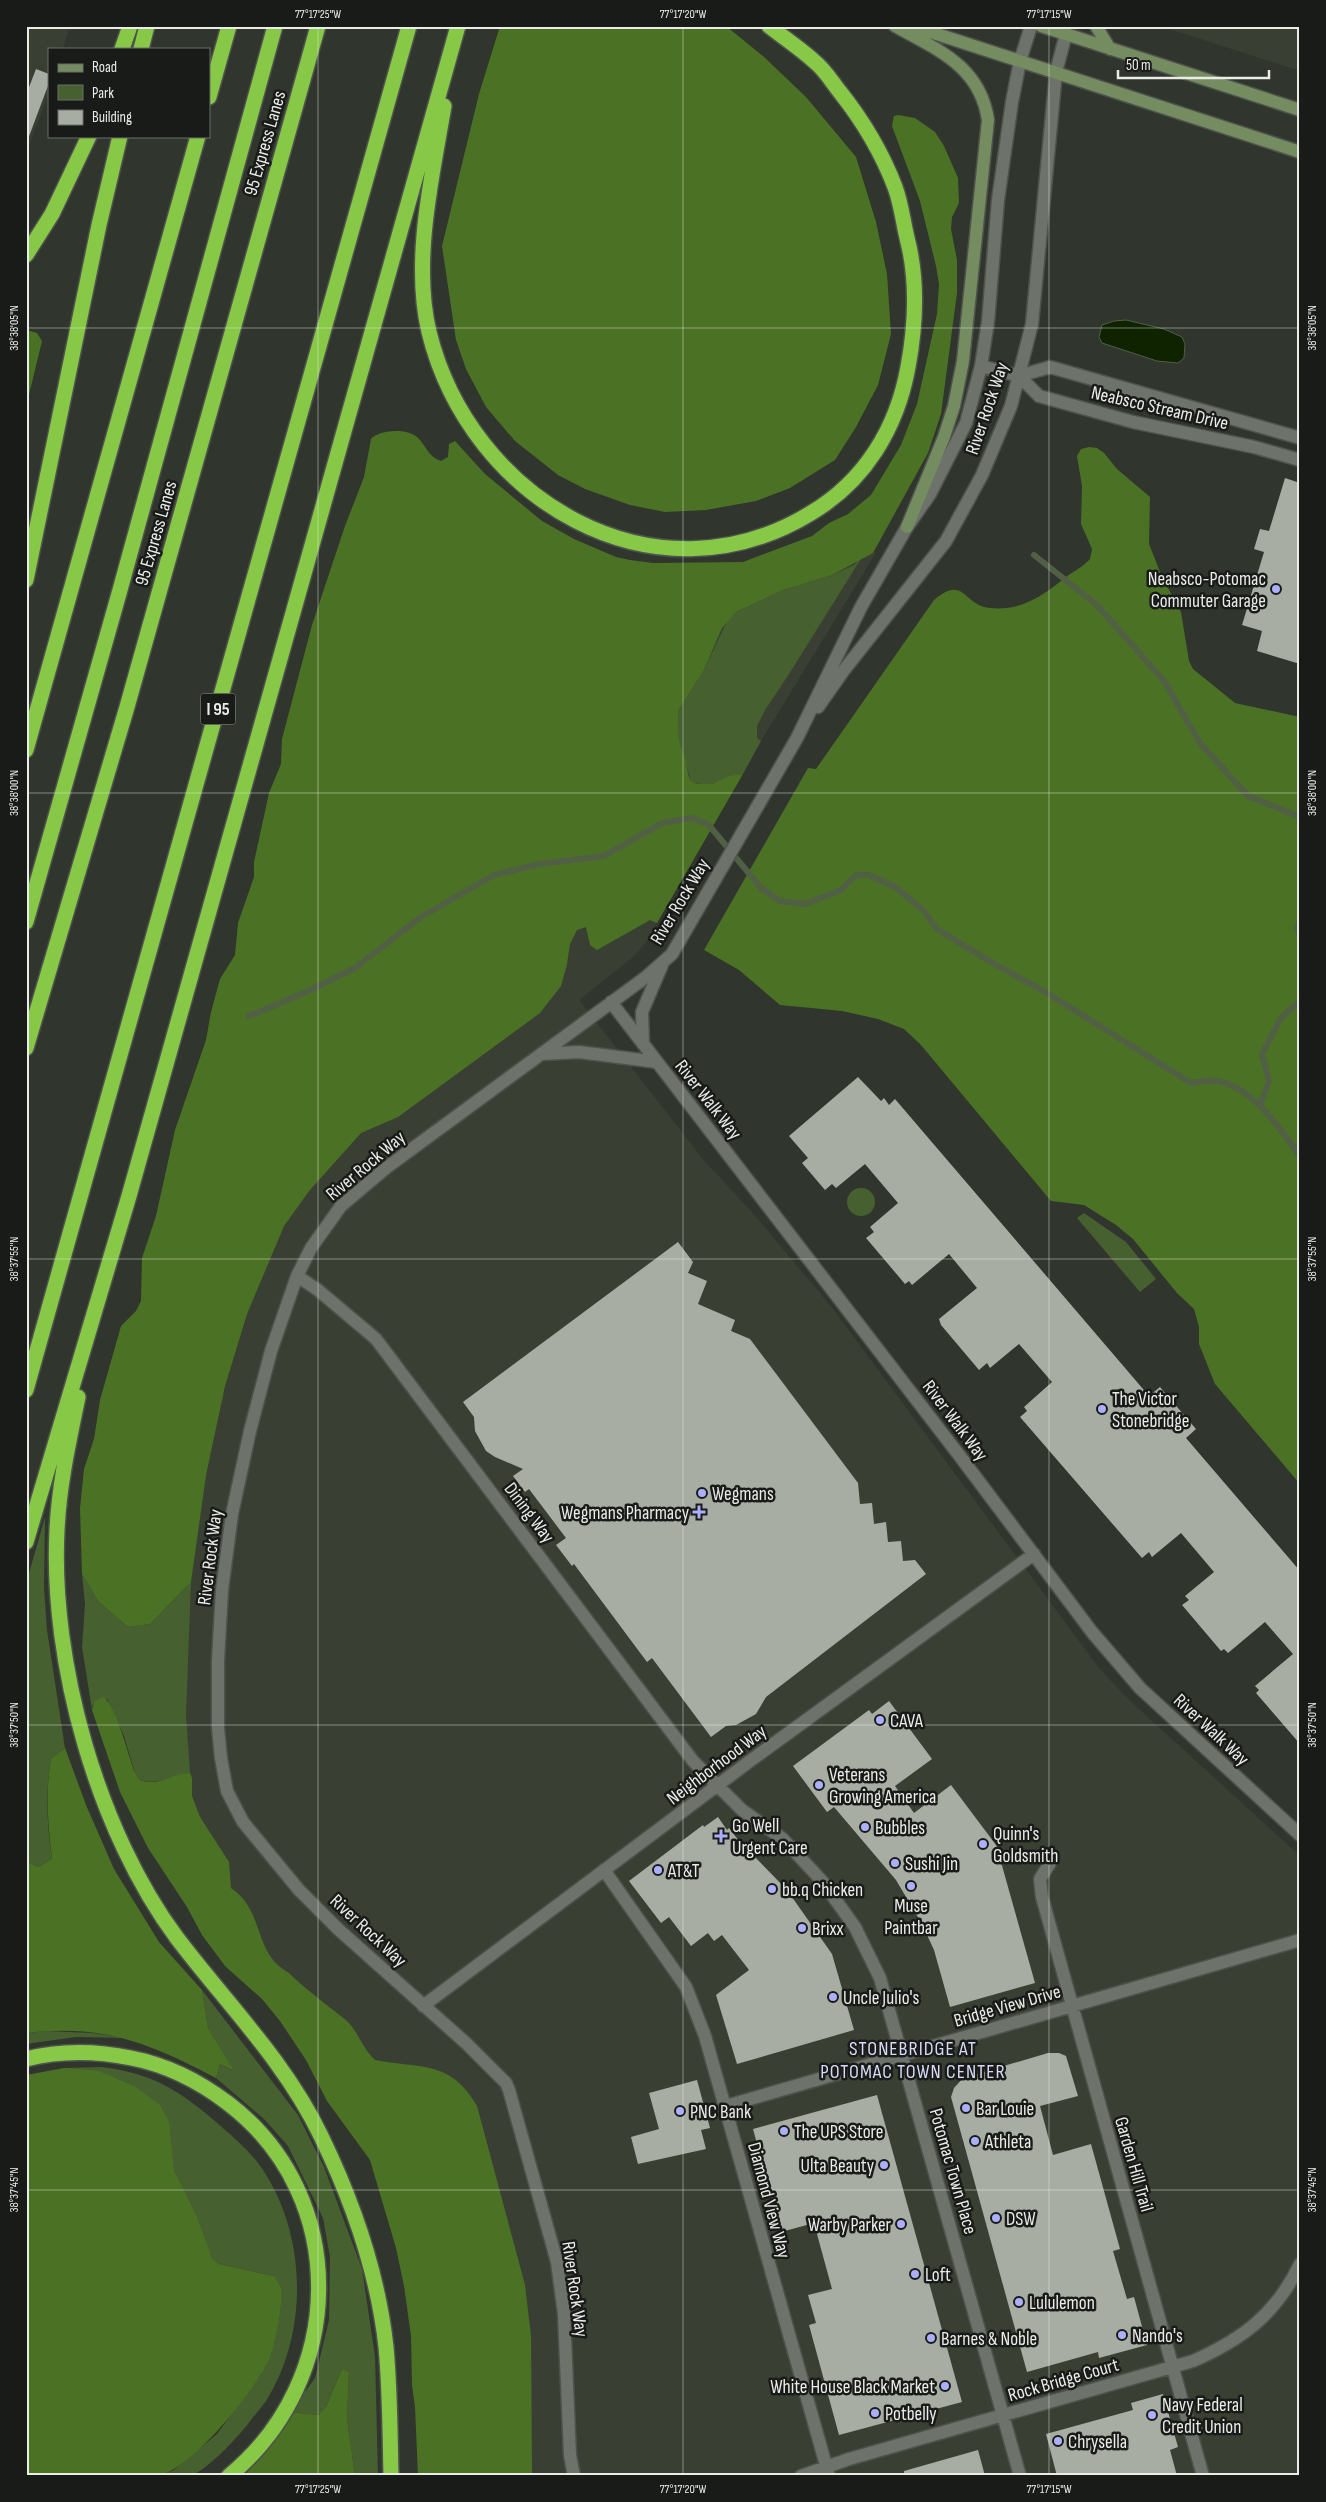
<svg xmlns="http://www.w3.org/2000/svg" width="1326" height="2502" font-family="'Sofia Sans Condensed',sans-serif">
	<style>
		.built { fill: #394033 }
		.green { fill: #466030 }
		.forest { fill: #4b7224 }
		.water { fill: #102300; stroke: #515f45 }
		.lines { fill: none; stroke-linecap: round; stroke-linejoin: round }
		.stream { stroke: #515f45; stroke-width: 6 }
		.building { fill: #a8ada4 }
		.street-casing { stroke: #4e524c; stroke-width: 15 }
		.secondary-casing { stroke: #4e524c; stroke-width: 15 }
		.highway-casing { stroke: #4e524c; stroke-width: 18 }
		.street { stroke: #6d726a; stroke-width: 12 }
		.secondary { stroke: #758c60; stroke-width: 12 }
		.highway { stroke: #87c847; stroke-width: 15 }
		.ticks { fill: none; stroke: #e9ece7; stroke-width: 1; stroke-opacity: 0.45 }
		.poi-dot { fill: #acaffb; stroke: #191b18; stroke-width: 2 }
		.labels { text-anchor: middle; stroke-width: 5; stroke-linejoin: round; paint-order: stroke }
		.shield { fill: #191b18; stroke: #abada9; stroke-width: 1 }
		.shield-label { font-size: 18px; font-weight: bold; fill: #e9ece7 }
		.street-label { font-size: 19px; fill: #e9ece7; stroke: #191b18 }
		.poi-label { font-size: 19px; fill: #e9ece7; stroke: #191b18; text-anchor: start }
		.neighbourhood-label { font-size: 20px; letter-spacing: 1px; fill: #d7d9f7; stroke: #191b18 }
		.neatline { fill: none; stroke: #e9ece7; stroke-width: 2 }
		.ticks-label { font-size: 12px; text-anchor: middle; fill: #e9ece7 }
	</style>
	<rect width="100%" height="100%" fill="#30352d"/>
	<path class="built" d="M26 26H70L63 49H49V92L26 153Z
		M1160 26H1300V71Z
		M877 551 761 741 647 941 633 957 579 1000 702 1158 758 1219 830 1305 1099 1668 1127 1698 1300 1856V2476H464L444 2200 263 1958 167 1842 189 1327 727 607Z"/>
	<path class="green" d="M862 557 789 674 765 710 757 726V738L761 741 743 774C725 777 708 791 691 781L679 740 678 711 704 670 727 621 736 612 783 590 832 575 854 565Z
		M847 1202a14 14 0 1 1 28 0a14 14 0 1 1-28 0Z
		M1084 1213 1126 1242 1156 1279 1140 1292 1077 1218Z
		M45 1517 44 1588 47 1630 65 1748 51 1759C45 1793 47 1824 52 1859L38 1867 26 1861V1584Z
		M82 1574 98 1601 128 1627 150 1624 191 1582 186 1714 190 1773C173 1774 159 1786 140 1780L135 1773 124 1736 107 1699 93 1705 92 1710 82 1647 85 1604Z
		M202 1990 298 2115 324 2167 362 2269 375 2356 378 2476H355L347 2418 349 2372 342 2369 326 2407 318 2415 290 2412 315 2378 329 2320 330 2257 323 2218 288 2146 264 2119 216 2078 220 2064 233 2071 208 2028Z
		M46 2031 93 2033 126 2038 76 2037 26 2044V2033Z
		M102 2067C150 2073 178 2089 215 2121 233 2137 252 2152 265 2173 306 2238 308 2329 269 2396 264 2405 257 2412 251 2420 239 2436 208 2470 190 2476 183 2478 174 2476 167 2476 144 2476 122 2476 99 2476L102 2473 164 2474 174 2470 217 2434 261 2374 274 2276 219 2264 212 2258 174 2170 64 2068Z"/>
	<path class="forest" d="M500 26H726L764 57 806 97 856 157 876 222 887 274 891 334 878 385 856 427 835 460 790 488 756 501 706 510 665 512 630 505 585 489 558 475 515 441 486 407 466 369 456 340 442 246 479 94Z
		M898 115 915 118 935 132 944 146 958 178 959 203 952 217 951 229 957 260V293L941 414 928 453 873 553 832 575 783 590 736 612 722 628 704 670 678 711 679 740 686 761 688 774 691 781 697 784H712L730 776 743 774 657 923 650 920 597 950 590 945 586 927 577 930 570 944 567 964 561 986 540 1013 398 1117 361 1133 309 1191 284 1226 247 1314 225 1386 206 1475 191 1582 150 1624 128 1627 98 1601 82 1574 80 1508 84 1469 94 1439 100 1400 121 1326 136 1311 141 1301 142 1258 156 1216 175 1130 206 1040 211 1012 220 979 235 955 238 923 254 877V862L269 793 281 764 282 739 312 625 345 526 364 477 371 439C380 429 410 428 419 439 427 448 429 457 441 461L448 457 449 444 455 441 485 474 542 521 574 539 616 557 630 560 653 563 743 562 812 536 829 523 848 514 871 495 901 445 917 404 937 314 939 284 936 266 920 201 892 126 894 116Z
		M27 330 37 333 42 341 26 407Z
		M1089 447 1097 448 1104 453 1117 469 1150 497 1149 544 1162 577 1181 612 1189 661 1193 669 1235 703 1300 717V1484L1215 1384 1199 1344V1327L1194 1309 1177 1293 1133 1239 1116 1225 1084 1205 1051 1201 921 1045 904 1029 878 1019 842 1011 780 1005 739 970 704 950 808 768 816 769 934 600C965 574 963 606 990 608 1022 611 1042 596 1066 577 1074 571 1083 567 1090 559L1092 549 1081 524 1082 486 1077 456 1081 449Z
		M103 1697C116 1704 129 1758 135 1773L140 1780C159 1787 172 1773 190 1773L192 1778V1796L200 1817 229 1862 231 1888C259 1907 255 1936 273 1960 279 1968 288 1971 294 1978 311 1993 328 2006 346 2020 358 2031 362 2048 375 2060 420 2069 450 2059 477 2106L525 2285 531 2336 532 2476H418L415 2407 412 2385 411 2336 404 2286 396 2248 370 2160 327 2101 306 2060 280 2021 262 1999 225 1966 202 1935 187 1907 148 1848 120 1792 92 1710 95 1701Z
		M65 1748 86 1805 114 1869 159 1942 202 1990 208 2028 234 2071 220 2064 216 2078C149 2043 104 2024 26 2033V1861L38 1867 52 1859C48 1824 45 1793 51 1759Z
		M64 2068 99 2071 136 2087 160 2105 169 2122 174 2170 196 2215 212 2258 219 2264 274 2276C276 2280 280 2285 281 2289 283 2301 275 2345 270 2357 256 2390 197 2462 164 2474L26 2476V2075Z
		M342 2369 349 2372 347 2418 355 2476H244L270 2445 290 2412 318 2415 326 2407Z"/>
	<path class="water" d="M1126 320 1164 329 1182 337 1185 344 1184 358 1178 363 1157 361 1102 343 1099 337 1102 325 1114 321Z"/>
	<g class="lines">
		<path class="stream" d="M1034 555 1097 605 1164 681 1200 743 1248 796 1300 817
			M1300 921 1297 927 1300 936
			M249 1016 304 993 355 968 421 917 494 875 539 864 604 856 662 823 691 818 708 824 761 888 780 901 805 904 841 890 856 875H869L895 887 923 910 937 929 991 962 1047 993 1191 1083C1199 1082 1210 1079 1218 1081 1253 1088 1280 1128 1300 1156
			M1260 1106 1269 1081 1262 1054 1281 1018 1300 1001"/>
	</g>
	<path class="building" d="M36 69 49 74V83L28 139 26 138V95Z
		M1285 478 1300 483V664L1257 651 1262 631 1242 625 1264 552 1254 549 1260 529 1269 531Z
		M858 1077 881 1101 884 1098 889 1105 895 1099 1149 1396 1160 1387 1196 1429 1186 1438 1300 1571V1744L1256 1693 1259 1690 1255 1686 1293 1654 1265 1622 1228 1653 1224 1649 1221 1651 1182 1605 1189 1600 1185 1596 1214 1572 1181 1533 1152 1557 1149 1552 1142 1558 1020 1417 1027 1411 1024 1407 1052 1382 1019 1344 990 1368 987 1363 979 1370 941 1325 939 1319 977 1288 949 1254 912 1285 909 1281 905 1284 866 1238 874 1232 870 1227 898 1203 865 1164 836 1188 832 1184 825 1190 802 1163 808 1158 789 1136Z
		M678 1242 693 1262 688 1273 707 1281 698 1304 735 1320 731 1331 750 1339 858 1483 860 1504 872 1503 874 1524 886 1522 888 1542 901 1541 903 1561 915 1560 926 1574 766 1697 756 1714 736 1725 726 1726 711 1737 652 1658 647 1662 574 1564 572 1566 556 1545 566 1538 529 1489 525 1492 513 1476 523 1469 495 1457 486 1451 475 1431 474 1417 463 1402Z
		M889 1701 932 1759 895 1786 914 1813 951 1785 1002 1853 999 1855 1035 1983 950 2007 934 1950 922 1924 896 1880 834 1807 827 1812 793 1766 869 1710 872 1714Z
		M718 1817 727 1830 729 1828 752 1858 754 1856 787 1890 832 1954 854 2030 737 2064 716 1995 749 1970 722 1935 714 1941 708 1933 691 1946 669 1917 661 1923 629 1881 703 1825 704 1827Z
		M1048 2053H1059L1066 2056 1078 2096 1040 2106 1053 2155 1091 2144 1120 2249 1113 2251 1127 2299 1134 2297 1147 2345 1099 2358 1098 2352 1027 2372 951 2097 954 2088 963 2078Z
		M697 2080 710 2128 701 2130 706 2149 638 2164 631 2137 659 2129 649 2093Z
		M877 2095 962 2402 839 2435 809 2325 816 2323 808 2295 832 2289 814 2223 781 2232 753 2129Z
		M1163 2394 1178 2447 1170 2450 1177 2476H1057L1046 2434 1133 2410 1131 2403Z
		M978 2450 985 2476H904V2471Z"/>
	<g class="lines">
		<g class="street-casing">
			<path id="street" d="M981 366 1019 376 1050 367 1300 438
				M1019 376 1039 396 1133 422 1254 447 1300 460
				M818 707 844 670 946 541 982 475 1011 406 1032 324 1056 72 1066 34
				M611 1002 959 1455 1092 1632 1140 1688 1300 1835
				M643 1044 642 1012 662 965
				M541 1054 579 1052 657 1062
				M297 1276 318 1290 376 1339 693 1761 742 1810 783 1839 822 1881 855 1927 880 1978 1020 2476
				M1050 1863 1040 1879 1042 1897 1203 2476
				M604 1870 686 1987 705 2036 829 2476
				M423 2006 750 1761 1034 1554
				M726 2106 1300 1940
				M574 2476 570 2455 564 2314 557 2262 509 2090 506 2083 467 2044 338 1929 299 1890 243 1822 227 1791 221 1758 218 1728V1660L222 1590 232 1514 250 1431 271 1351 297 1276 311 1248 341 1206 386 1168 646 977 672 954 797 738 861 607 907 527 930 494 966 423 981 366 988 322 998 200 1012 102 1020 61 1031 26
				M801 2476 849 2459 1193 2361C1243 2339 1276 2314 1300 2264"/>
		</g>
		<g class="secondary-casing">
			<path id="secondary" d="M895 26C938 50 980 66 988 120L963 361 954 406 944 437 907 527
				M912 26 1300 152
				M1041 26 1300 110
				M1096 26 1110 49"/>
		</g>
		<g class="highway-casing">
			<path id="highway" d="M122 49 130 26
				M141 49 147 26
				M209 97 229 26
				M444 106C432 177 412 261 429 332 470 499 654 609 811 513 865 481 897 428 908 367 916 324 918 280 907 238 903 221 901 203 895 187 882 153 863 121 840 92 832 82 825 70 815 62 801 49 784 38 769 26
				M26 255 52 214 89 136
				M26 580 99 225 120 136
				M26 750 198 136
				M26 922 120 590 275 26
				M26 1048 127 707 318 26
				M26 1390 409 26
				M78 1397C69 1441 59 1485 57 1530 50 1662 98 1832 177 1938 227 2004 285 2061 321 2136 353 2202 378 2274 386 2347 390 2390 390 2433 391 2476
				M26 1542 129 1196 458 26
				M26 2059C61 2050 97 2051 131 2058 168 2065 199 2081 229 2104 351 2198 346 2380 229 2476"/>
		</g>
		<use href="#street" class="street"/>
		<use href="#secondary" class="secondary"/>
		<use href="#highway" class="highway"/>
	</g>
	<path class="ticks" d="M318 26V2476M683 26V2476M1049 26V2476M26 328H1300M26 793H1300M26 1259H1300M26 1725H1300M26 2190H1300"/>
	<g class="poi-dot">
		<circle cx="1276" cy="589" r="5"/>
		<circle cx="1102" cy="1409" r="5"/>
		<circle cx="702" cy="1493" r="5"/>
		<path d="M696.5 1504.5h5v5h5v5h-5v5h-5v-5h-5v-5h5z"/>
		<circle cx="880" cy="1720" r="5"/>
		<circle cx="819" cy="1785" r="5"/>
		<circle cx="865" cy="1827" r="5"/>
		<path d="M718.5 1828.5h5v5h5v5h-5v5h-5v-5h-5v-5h5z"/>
		<circle cx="983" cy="1844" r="5"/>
		<circle cx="895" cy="1863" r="5"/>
		<circle cx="658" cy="1870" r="5"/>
		<circle cx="911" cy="1886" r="5"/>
		<circle cx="772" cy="1889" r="5"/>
		<circle cx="802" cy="1928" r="5"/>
		<circle cx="833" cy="1997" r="5"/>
		<circle cx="966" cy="2108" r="5"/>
		<circle cx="680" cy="2111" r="5"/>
		<circle cx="784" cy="2131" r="5"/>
		<circle cx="975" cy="2141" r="5"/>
		<circle cx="884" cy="2165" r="5"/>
		<circle cx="996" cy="2218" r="5"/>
		<circle cx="901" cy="2224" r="5"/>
		<circle cx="915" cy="2274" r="5"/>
		<circle cx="1019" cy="2302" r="5"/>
		<circle cx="1122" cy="2335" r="5"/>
		<circle cx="931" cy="2338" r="5"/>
		<circle cx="945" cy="2386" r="5"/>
		<circle cx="875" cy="2413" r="5"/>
		<circle cx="1152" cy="2415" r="5"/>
		<circle cx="1058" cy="2441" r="5"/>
	</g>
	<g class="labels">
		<rect class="shield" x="200.5" y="693.5" width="35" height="31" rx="4"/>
		<g class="shield-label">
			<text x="218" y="715">I 95</text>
		</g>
		<g class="street-label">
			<text transform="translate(264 143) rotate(-74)" y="7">95 Express Lanes</text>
			<text transform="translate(1160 407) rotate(13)" y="7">Neabsco Stream Drive</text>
			<text transform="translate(986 408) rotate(-71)" y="7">River Rock Way</text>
			<text transform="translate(155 533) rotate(-74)" y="7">95 Express Lanes</text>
			<text transform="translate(679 901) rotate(-59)" y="7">River Rock Way</text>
			<text transform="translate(709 1099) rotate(52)" y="7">River Walk Way</text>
			<text transform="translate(365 1165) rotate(-40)" y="7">River Rock Way</text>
			<text transform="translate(956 1420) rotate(53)" y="7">River Walk Way</text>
			<text transform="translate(530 1512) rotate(53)" y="7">Dining Way</text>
			<text transform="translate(209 1557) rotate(-83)" y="7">River Rock Way</text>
			<text transform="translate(1212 1729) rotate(43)" y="7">River Walk Way</text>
			<text transform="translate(716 1764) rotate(-37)" y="7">Neighborhood Way</text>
			<text transform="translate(369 1930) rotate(43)" y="7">River Rock Way</text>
			<text transform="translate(1007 2005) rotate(-16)" y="7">Bridge View Drive</text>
			<text transform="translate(1135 2164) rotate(74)" y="7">Garden Hill Trail</text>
			<text transform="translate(954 2171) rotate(74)" y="7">Potomac Town Place</text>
			<text transform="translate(770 2200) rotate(75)" y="7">Diamond View Way</text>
			<text transform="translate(576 2289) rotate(82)" y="7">River Rock Way</text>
			<text transform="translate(1063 2379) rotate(-16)" y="7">Rock Bridge Court</text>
		</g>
		<g class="poi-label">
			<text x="1266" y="585" text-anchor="end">Neabsco-Potomac<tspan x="1266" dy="22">Commuter Garage</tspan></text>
			<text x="1112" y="1405">The Victor<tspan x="1112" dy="22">Stonebridge</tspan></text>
			<text x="712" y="1500">Wegmans</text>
			<text x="689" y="1519" text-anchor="end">Wegmans Pharmacy</text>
			<text x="890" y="1727">CAVA</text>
			<text x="829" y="1781">Veterans<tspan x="829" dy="22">Growing America</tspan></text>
			<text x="732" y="1832">Go Well<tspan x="732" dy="22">Urgent Care</tspan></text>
			<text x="875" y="1834">Bubbles</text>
			<text x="993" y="1840">Quinn's<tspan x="993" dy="22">Goldsmith</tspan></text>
			<text x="905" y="1870">Sushi Jin</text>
			<text x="668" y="1877">AT&amp;T</text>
			<text x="782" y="1896">bb.q Chicken</text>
			<text x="911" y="1912" text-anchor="middle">Muse<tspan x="911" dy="22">Paintbar</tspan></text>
			<text x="812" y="1935">Brixx</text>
			<text x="843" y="2004">Uncle Julio's</text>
			<text x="976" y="2115">Bar Louie</text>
			<text x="690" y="2118">PNC Bank</text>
			<text x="794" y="2138">The UPS Store</text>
			<text x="985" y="2148">Athleta</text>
			<text x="874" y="2172" text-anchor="end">Ulta Beauty</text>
			<text x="1006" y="2225">DSW</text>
			<text x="891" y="2231" text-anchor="end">Warby Parker</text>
			<text x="925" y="2281">Loft</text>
			<text x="1029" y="2309">Lululemon</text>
			<text x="1132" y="2342">Nando's</text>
			<text x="941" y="2345">Barnes &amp; Noble</text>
			<text x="935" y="2393" text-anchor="end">White House Black Market</text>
			<text x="1162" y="2411">Navy Federal<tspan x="1162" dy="22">Credit Union</tspan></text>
			<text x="885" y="2420">Potbelly</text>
			<text x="1068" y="2448">Chrysella</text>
		</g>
		<g class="neighbourhood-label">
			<text x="913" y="2055">STONEBRIDGE AT<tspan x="913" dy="23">POTOMAC TOWN CENTER</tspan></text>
		</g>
	</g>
	<rect width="1326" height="2502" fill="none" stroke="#191b18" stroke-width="55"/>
	<rect x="48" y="48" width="162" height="90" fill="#191b18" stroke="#6c6f6b"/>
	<rect x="58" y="64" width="25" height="8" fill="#758c60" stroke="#6c6f6b"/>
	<text x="92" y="72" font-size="15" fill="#e9ece7">Road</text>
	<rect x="58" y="85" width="25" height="15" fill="#466030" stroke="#6c6f6b"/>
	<text x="92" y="98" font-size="15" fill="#e9ece7">Park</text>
	<rect x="58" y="110" width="25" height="15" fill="#a8ada4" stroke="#6c6f6b"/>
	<text x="92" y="122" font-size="15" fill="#e9ece7">Building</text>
	<path d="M1118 70v8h151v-8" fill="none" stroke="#e9ece7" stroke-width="2.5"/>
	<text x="1126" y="70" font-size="15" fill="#e9ece7" stroke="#191b18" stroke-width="4" paint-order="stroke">50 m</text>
	<rect x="28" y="28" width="1270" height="2446" class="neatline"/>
	<g class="ticks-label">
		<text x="318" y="18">77°17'25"W</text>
		<text x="683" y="18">77°17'20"W</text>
		<text x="1049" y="18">77°17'15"W</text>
		<text transform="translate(14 328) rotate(-90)" y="4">38°38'05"N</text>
		<text transform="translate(1312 328) rotate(-90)" y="4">38°38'05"N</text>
		<text transform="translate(14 793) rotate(-90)" y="4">38°38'00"N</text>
		<text transform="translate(1312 793) rotate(-90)" y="4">38°38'00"N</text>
		<text transform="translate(14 1259) rotate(-90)" y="4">38°37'55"N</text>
		<text transform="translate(1312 1259) rotate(-90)" y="4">38°37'55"N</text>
		<text transform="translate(14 1725) rotate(-90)" y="4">38°37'50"N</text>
		<text transform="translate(1312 1725) rotate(-90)" y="4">38°37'50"N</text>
		<text transform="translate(14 2190) rotate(-90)" y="4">38°37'45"N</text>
		<text transform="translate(1312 2190) rotate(-90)" y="4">38°37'45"N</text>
		<text x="318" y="2493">77°17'25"W</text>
		<text x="683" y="2493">77°17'20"W</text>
		<text x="1049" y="2493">77°17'15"W</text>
	</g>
</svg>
